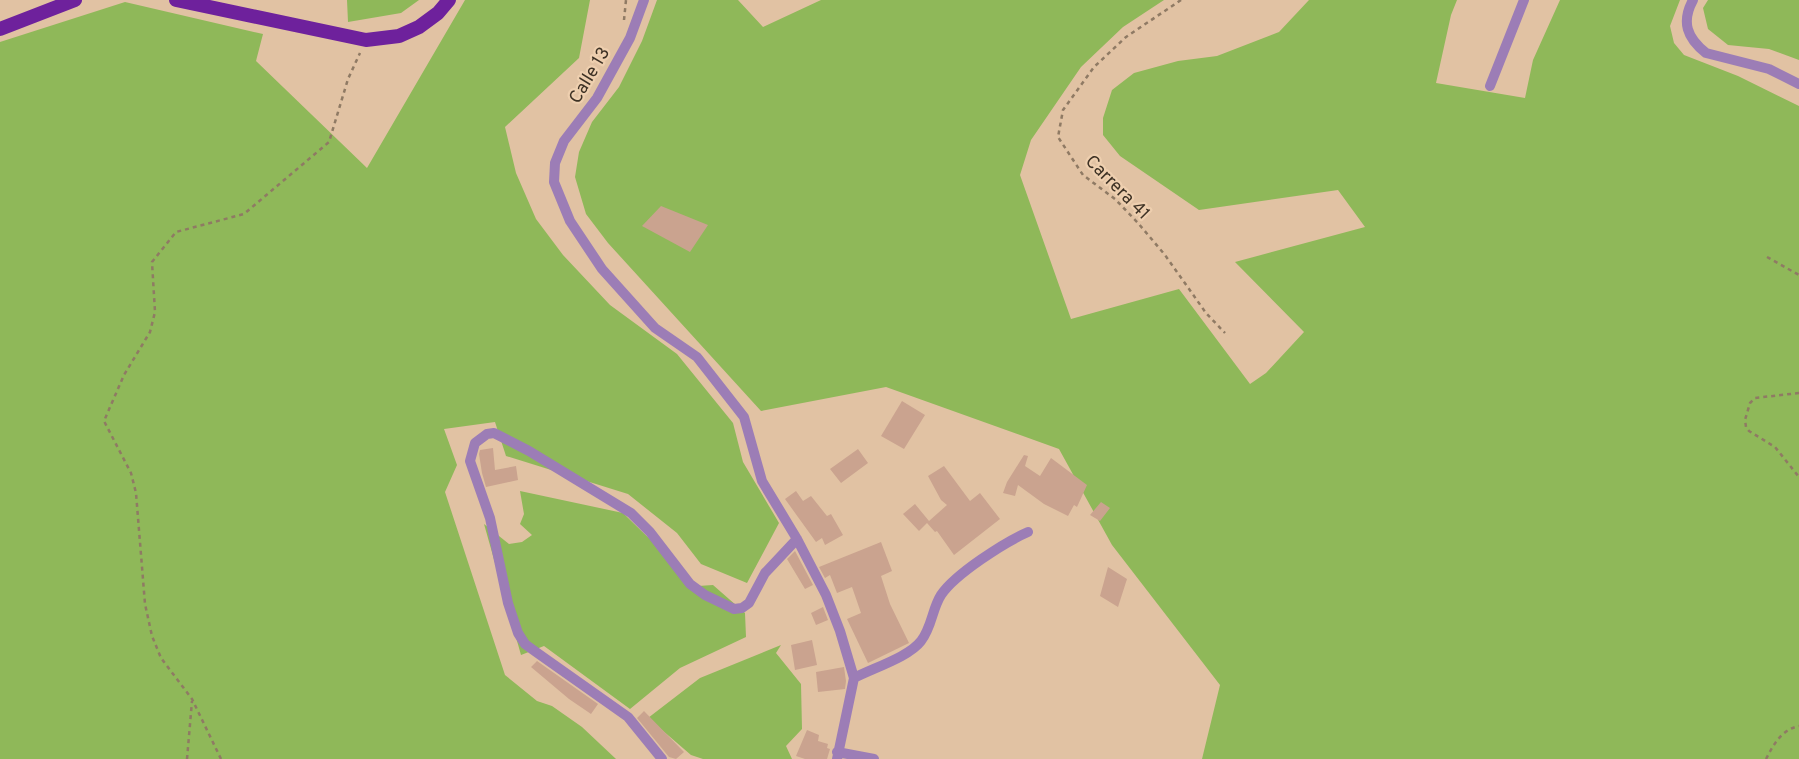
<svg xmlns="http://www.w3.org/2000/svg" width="1799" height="759" font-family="Overpass,sans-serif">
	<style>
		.green { fill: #8fb859 }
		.building { fill: #caa38f }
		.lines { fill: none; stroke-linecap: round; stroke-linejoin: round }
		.path { stroke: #8f7a64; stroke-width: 2.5; stroke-dasharray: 4 4; stroke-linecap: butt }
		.minor { stroke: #9c7db6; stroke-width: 10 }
		.trunk { stroke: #6e219c; stroke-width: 14 }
		.labels { text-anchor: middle; stroke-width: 4.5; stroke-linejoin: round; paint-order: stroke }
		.street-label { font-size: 18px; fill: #3e3225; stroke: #eecfaf }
	</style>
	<rect width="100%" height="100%" fill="#e1c2a3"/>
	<path class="green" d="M347 0H419L401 13 348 22Z
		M465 0H590L579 58 505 127 516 173 536 219 563 255 610 305 677 354 733 423 743 462 779 523 747 583 701 564 677 533 628 494 506 456 495 422 444 429 457 465 445 492 505 675 537 701 552 706 582 727 616 759H0V42L125 2 263 34 256 61 367 168Z
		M657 0H738L763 27 821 0H1164L1123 27 1081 67 1031 140 1020 175 1071 319 1179 289 1250 384 1266 373 1304 332 1235 262 1365 227 1338 190 1199 210 1120 156 1103 135V118L1112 90 1134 73 1178 61 1217 56 1279 32 1309 0H1457L1451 15 1436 83 1525 98 1533 60 1560 0H1680L1670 26 1674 43 1684 55 1738 76 1799 106V759H1202L1220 685 1112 545 1059 449 886 387 761 411 608 243 586 214 575 177 579 152 592 122 619 87 642 41Z
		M1708 0H1799V60L1769 49 1728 45 1708 29 1703 8Z
		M520 491 623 513 698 586 713 585 745 613 746 637 680 668 630 709 544 646 521 655 484 524 509 544 522 542 532 535 520 524 524 514Z
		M781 645 776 653 801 684 802 729 786 746 792 759H703L691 755 648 718 700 678Z"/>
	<path class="building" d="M661 206 708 225 690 252 642 226Z
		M902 401 925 415 904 449 881 436Z
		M493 448 495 470 516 466 518 480 486 487 482 473 479 454 480 450Z
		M858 449 868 463 841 483 830 469Z
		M1024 455 1028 456 1025 466 1040 476 1051 458 1087 485 1077 507 1074 505 1068 516 1044 504 1018 485 1015 496 1003 493 1007 482Z
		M944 466 970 501 980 493 1000 519 954 555 937 531 935 532 927 523 919 531 903 514 915 504 929 521 947 505 941 500 928 476Z
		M796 491 803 501 811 496 827 516 831 514 843 535 825 545 822 538 816 542 785 499Z
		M1101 502 1110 508 1100 521 1090 515Z
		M881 542 892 571 881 576 890 604 909 643 868 663 847 619 861 613 852 587 837 593 830 575 825 578 819 567Z
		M795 551 813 585 805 589 787 559Z
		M1108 567 1127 579 1118 607 1100 596Z
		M823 607 828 620 816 625 811 613Z
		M812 640 817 665 795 670 791 645Z
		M537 661 598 704 591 714 569 699 531 667Z
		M844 667 846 681 845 689 818 692 816 672Z
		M644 711 684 752 676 759 669 757 637 718Z
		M807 730 819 735 818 741 828 744 827 748 830 749 827 759H805L796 756Z"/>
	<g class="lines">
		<path class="path" d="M1181 0 1126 37 1094 67 1063 110 1058 137 1083 175 1115 199 1138 223 1165 255 1206 313 1225 333
			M624 20 626 0
			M1767 257 1799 275
			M1799 393 1755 398 1750 403 1745 420 1746 427 1749 431 1775 447 1799 477
			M187 759 192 701
			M221 759 192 699 161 658 152 636 145 604 136 493 131 473 104 421 124 375 150 332 155 312 152 262 176 232 244 214 329 142 348 79 360 53
			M1766 759C1774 744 1781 730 1799 726"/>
		<path class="minor" d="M644 0 630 38 597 98 564 141 555 163 554 182 570 221 602 269 655 328 697 357 744 417 762 481 797 539 826 595 840 631 854 678 837 759
			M1693 0C1681 22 1687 38 1706 53L1769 69 1799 84
			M1490 86 1524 0
			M854 678C873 668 909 657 921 641 932 627 932 609 941 595 955 574 1005 542 1028 532
			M837 752 874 759
			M662 759 628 717 536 652 525 644 518 633 508 603 490 518 470 461 475 443 487 434 494 433 529 451 631 513 650 532 690 584 705 595 734 609 742 608 749 603 765 573 797 539"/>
		<path class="trunk" d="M176 0 366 40 399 36 419 27 438 13 449 0
			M0 29 75 0"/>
	</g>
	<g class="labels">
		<g class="street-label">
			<text transform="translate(589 75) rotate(-59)" y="6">Calle 13</text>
			<text transform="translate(1118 187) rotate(45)" y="6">Carrera 41</text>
		</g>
	</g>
</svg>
